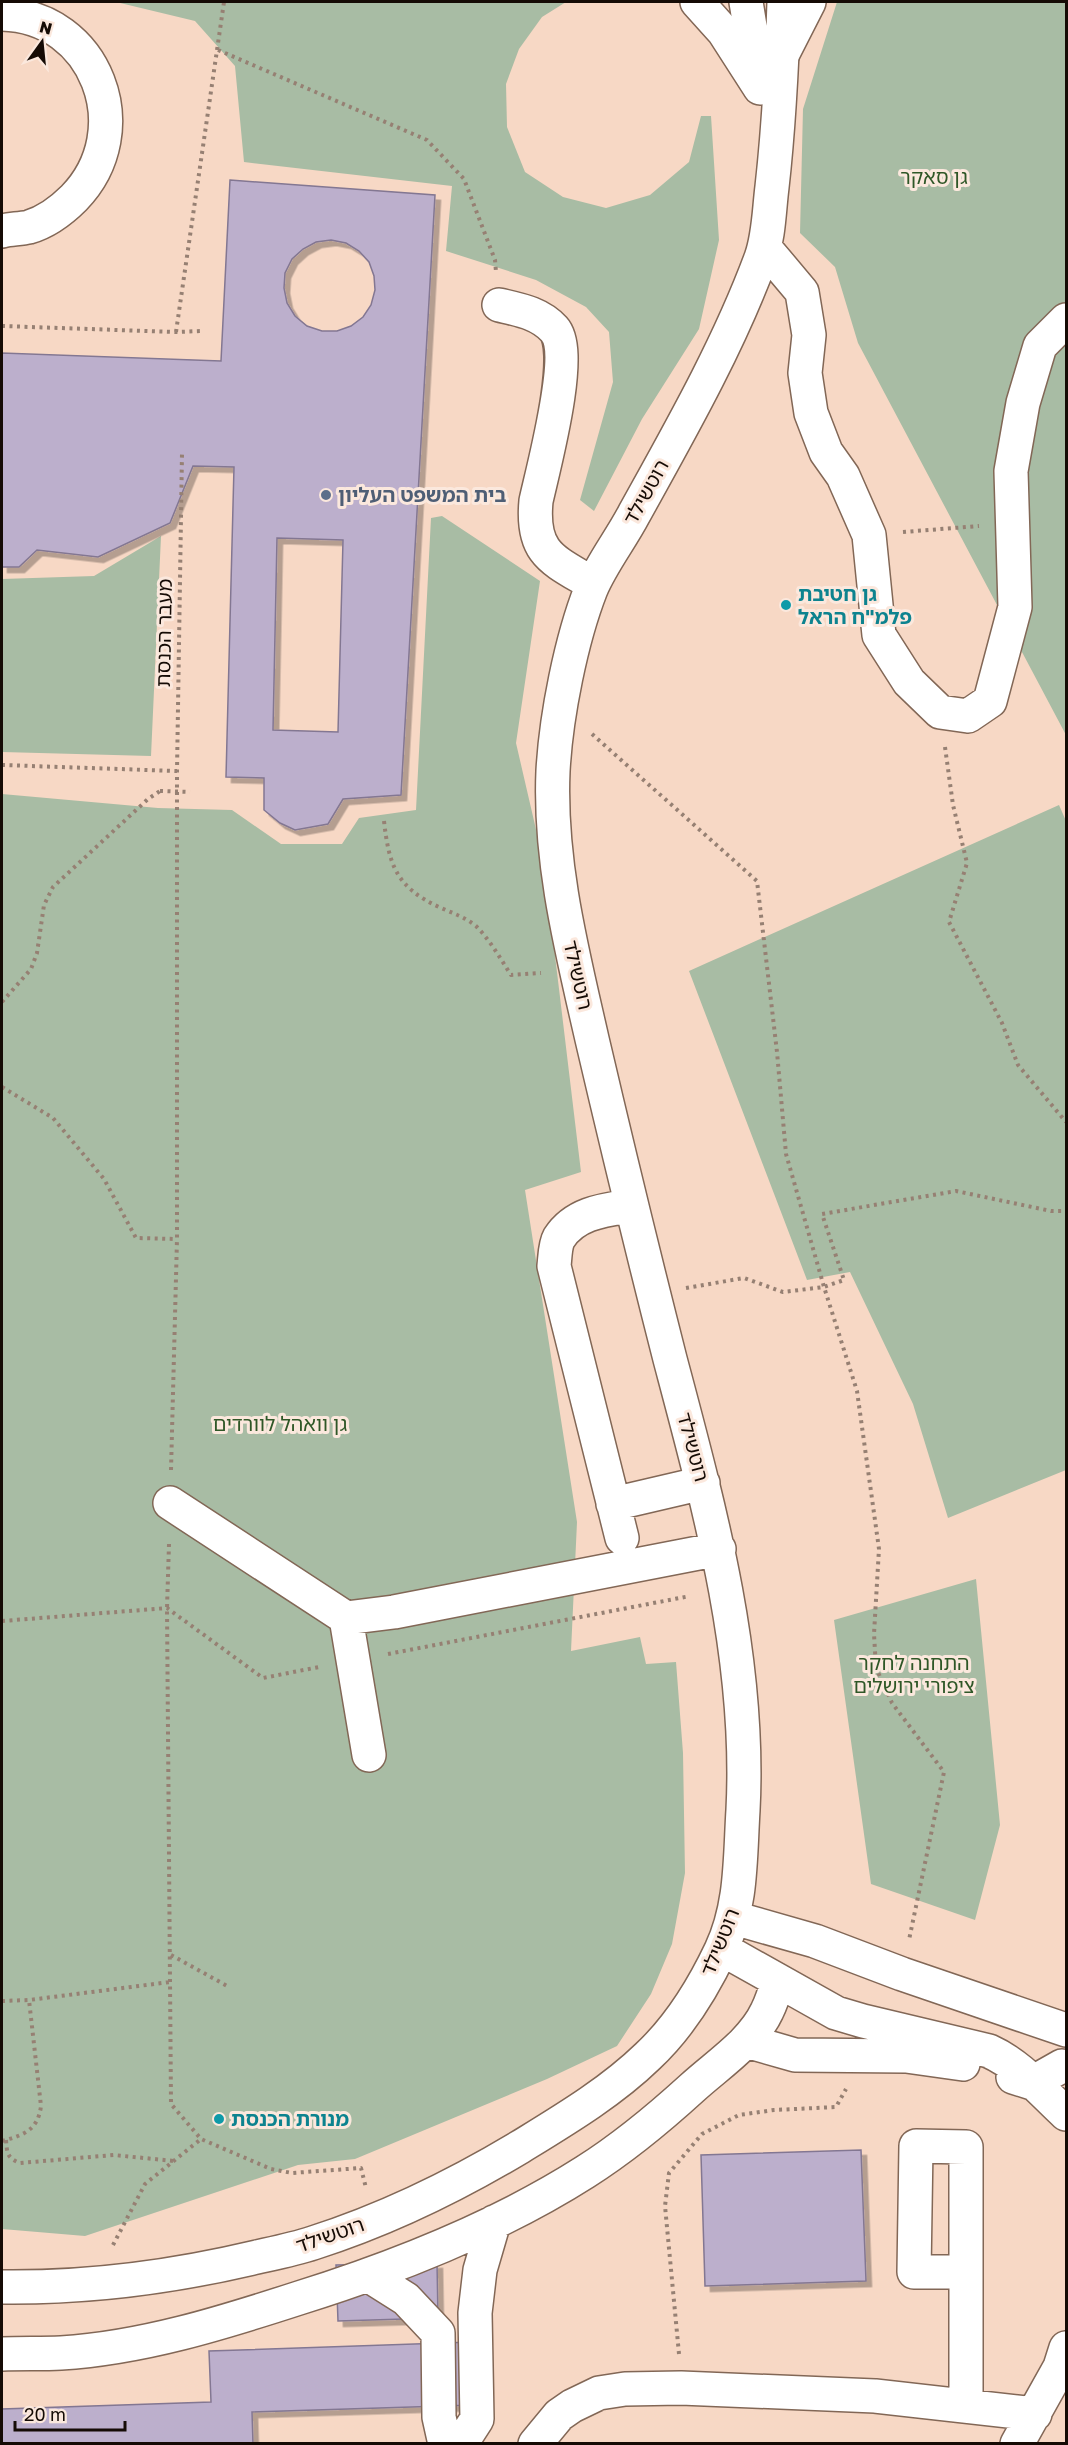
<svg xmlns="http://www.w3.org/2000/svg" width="1068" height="2445" font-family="'Golos Text','Noto Sans Hebrew',sans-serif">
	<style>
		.green { fill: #a8bca4 }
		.building { fill: #bcafcc; stroke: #837792; stroke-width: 1.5; fill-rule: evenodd; filter: url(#shadow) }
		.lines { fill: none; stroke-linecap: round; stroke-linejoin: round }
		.minor-casing { stroke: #826756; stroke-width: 36 }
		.major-casing { stroke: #826756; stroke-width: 36 }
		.path { stroke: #968073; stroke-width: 4; stroke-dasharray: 3 4.5; stroke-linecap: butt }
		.minor { stroke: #fff; stroke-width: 33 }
		.major { stroke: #fff; stroke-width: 33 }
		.path-bridge { stroke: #968073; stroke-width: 4; stroke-dasharray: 3 4.5; stroke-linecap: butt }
		.service-dot { fill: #5c6f8a; stroke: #fbe8dd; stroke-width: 2 }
		.culture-dot { fill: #0f9aa8; stroke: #fbe8dd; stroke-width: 2 }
		.labels { text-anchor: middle; stroke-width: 6; stroke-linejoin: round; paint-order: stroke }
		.park-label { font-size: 20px; fill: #2f5727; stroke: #fbe8dd }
		.street-label { font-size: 20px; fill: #150b05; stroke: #fbe8dd }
		.service-label { font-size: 20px; font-weight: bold; fill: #4e5e75; stroke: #fbe8dd; text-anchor: start }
		.culture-label { font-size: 20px; font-weight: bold; fill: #0d838f; stroke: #fbe8dd; text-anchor: start }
	</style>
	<defs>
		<filter id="shadow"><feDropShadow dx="5.5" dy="5.5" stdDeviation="0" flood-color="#0004"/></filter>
	</defs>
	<rect width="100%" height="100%" fill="#f7d8c5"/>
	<path class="green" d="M116 2H566L542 17 519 49 506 84 507 127 525 172 563 197 606 208 650 195 689 162 701 116H711L719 240 699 329 642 419 594 511 580 500 613 382 609 332 586 307 536 280 446 251 452 186 244 162 235 66 195 21Z
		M837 2H1066V735L858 343 835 267 800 233 803 109Z
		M442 516 540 581 516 743 544 864 581 1172 525 1190 577 1522 571 1651 640 1637 646 1664 676 1662 683 1753 685 1873 672 1944 651 1994 617 2046 547 2079 355 2159 298 2165 85 2236 2 2229V794L158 808 232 810 281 844H342L359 818 416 810 431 518Z
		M161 536 151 756 2 752V579L94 576Z
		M1059 805 1066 821V1470L948 1518 913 1404 850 1272 807 1280 689 971Z
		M976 1579 1000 1825 975 1920 871 1884 834 1620Z"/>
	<path class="building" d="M230 180 435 195 401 795 343 799 328 824 295 830 280 823 264 810V778L226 777 234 467 193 466 170 523 98 557 37 550 19 567H2V353L221 361ZM331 240 346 243 359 251 369 262 374 276 375 290 371 305 363 317 351 326 337 331H322L307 326 295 316 287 303 284 288 285 273 292 259 303 249 316 242ZM277 538 343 540 338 732 273 730Z
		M861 2150 866 2281 705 2286 701 2155Z
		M437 2263 438 2318 338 2321 336 2265Z
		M472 2342 475 2405 252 2412 253 2444H2V2409L211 2402 209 2351Z"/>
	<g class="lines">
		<g class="minor-casing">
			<path id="minor" d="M746 2 760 87
				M2 14C96 16 140 130 74 198 62 210 46 222 29 227 20 229 10 229 2 231
				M765 248 802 292 809 335 805 373 811 413 826 452 843 476 869 535 879 635 909 682 940 712 968 716 990 701 1015 607 1011 471 1023 403 1040 346 1066 320
				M499 305C520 310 539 313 554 329 575 352 543 469 536 501 531 554 553 560 593 584
				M170 1503 346 1618 394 1612 719 1549
				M613 1504 703 1483
				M622 1538 554 1266C555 1257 555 1245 559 1238 575 1213 604 1210 630 1206
				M346 1618 369 1755
				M734 1918 815 1941 902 1974 1066 2030
				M722 1949 836 2013 863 2021 989 2051C1020 2065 1041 2091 1066 2114
				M746 2041 795 2055 906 2056 963 2064
				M1013 2077 1032 2083 1062 2066 1066 2067
				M368 2275 406 2299 438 2333 439 2417 445 2444
				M2 2287C87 2288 173 2277 257 2257 275 2253 295 2249 313 2243 385 2220 455 2186 520 2147 564 2120 611 2092 648 2056 679 2027 703 1988 721 1950 742 1906 740 1858 743 1810 751 1657 709 1506 670 1359 643 1253 617 1146 592 1039 572 951 549 862 553 771 556 716 571 640 591 589 602 563 621 539 634 514 680 431 728 347 761 258 769 236 769 211 772 187 779 125 782 64 784 2
				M2 2354C21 2353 41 2354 61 2353 142 2348 222 2323 299 2298 398 2267 497 2228 585 2172 623 2148 658 2119 692 2088 717 2065 752 2043 767 2011 772 2001 775 1991 778 1981
				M966 2406V2147L916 2146 914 2272H966
				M461 2444 477 2419 475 2313 480 2270 494 2222
				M535 2444 559 2415 572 2406 599 2393 625 2389 681 2388 875 2396 1035 2414
				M1017 2444 1060 2367 1066 2348"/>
		</g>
		<g class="major-casing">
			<path id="major" d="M697 2 724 32 760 88
				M782 55 809 2"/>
		</g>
		<path class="path" d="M218 50 427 140 464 179 495 260 496 272
			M2 326 176 332 202 331
			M176 332 224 2
			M903 532 979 526
			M592 734 757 881 777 1052 786 1154 824 1287 857 1391 879 1549 874 1634 876 1668 892 1703 944 1772 909 1940
			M945 747 953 805 967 863 949 922 1002 1023 1018 1065 1066 1122
			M2 765 177 771
			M384 821C389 865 396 887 439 907 452 913 465 917 476 926 490 940 500 958 511 975L541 973
			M2 1002 31 969 37 953 44 905 53 887 148 799 160 791
			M2 1087 53 1118 104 1179 136 1238 177 1239
			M686 1288 744 1278 783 1292 824 1287 844 1280 822 1214 956 1191 1051 1211H1066
			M171 1470 177 1239V771L182 453
			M169 1544 167 1608 171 2104 201 2139 271 2169 292 2173 361 2168 366 2188
			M2 1621 167 1608 263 1678 319 1667
			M388 1654 690 1596
			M171 1955 229 1987
			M2 2001 29 2000 170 1982
			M6 2140C7 2153 7 2158 20 2163L114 2155 174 2161
			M2 2141C24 2135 38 2130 41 2106L29 2000
			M113 2245 145 2184 201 2139
			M679 2354 665 2206 669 2173 702 2134 739 2115 774 2110 836 2107 846 2089"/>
		<use href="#minor" class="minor"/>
		<use href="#major" class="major"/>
		<path class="path-bridge" d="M160 791 190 792"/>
	</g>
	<circle class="service-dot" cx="326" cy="495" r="6"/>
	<g class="culture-dot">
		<circle cx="786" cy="605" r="6"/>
		<circle cx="219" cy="2119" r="6"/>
	</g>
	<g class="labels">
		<g class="park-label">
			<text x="934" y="184">גן סאקר</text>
			<text x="280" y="1431">גן וואהל לוורדים</text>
			<text x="914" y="1670">התחנה לחקר<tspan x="914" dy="23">ציפורי ירושלים</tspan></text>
		</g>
		<g class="street-label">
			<text transform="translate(646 492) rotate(-61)" y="7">רוטשילד</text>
			<text transform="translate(164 633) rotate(-89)" y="7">מעבר הכנסת</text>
			<text transform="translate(578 975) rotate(77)" y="7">רוטשילד</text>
			<text transform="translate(693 1447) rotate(75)" y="7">רוטשילד</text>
			<text transform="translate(720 1942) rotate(-68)" y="7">רוטשילד</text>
			<text transform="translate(330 2235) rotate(-19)" y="7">רוטשילד</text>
		</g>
		<g class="service-label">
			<text x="338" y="502">בית המשפט העליון</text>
		</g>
		<g class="culture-label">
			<text x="798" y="601">גן חטיבת<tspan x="798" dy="23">פלמ"ח הראל</tspan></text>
			<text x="231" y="2126">מנורת הכנסת</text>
		</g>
	</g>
	<rect width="1068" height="2445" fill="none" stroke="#150b05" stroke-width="6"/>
	<g transform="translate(42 42) rotate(15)" stroke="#fbe8dd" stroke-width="4.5" paint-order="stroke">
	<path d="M0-4.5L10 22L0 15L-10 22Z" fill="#150b05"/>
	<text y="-9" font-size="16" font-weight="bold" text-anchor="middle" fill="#150b05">N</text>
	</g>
	<path d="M15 2421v9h110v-9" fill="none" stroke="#150b05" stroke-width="3"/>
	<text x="24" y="2421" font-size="18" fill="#150b05" stroke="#fbe8dd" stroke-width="4.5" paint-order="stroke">20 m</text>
</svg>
